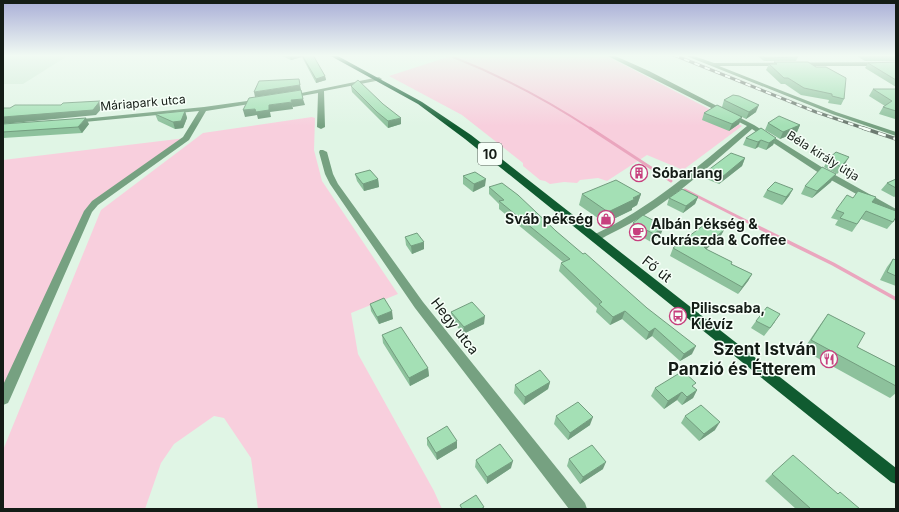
<svg xmlns="http://www.w3.org/2000/svg" width="899" height="512" font-family="Inter,sans-serif">
	<style>
		.built { fill: #cfebd6 }
		.green { fill: #f8cfdd }
		.lines { fill: none; stroke-linecap: round; stroke-linejoin: round }
		.stream-far2 { stroke: #eaa6be; stroke-width: 2 }
		.stream-far1 { stroke: #eaa6be; stroke-width: 3 }
		.stream { stroke: #eaa6be; stroke-width: 3.5 }
		.minor { fill: #76a181; fill-rule: evenodd }
		.primary { fill: #105b30; fill-rule: evenodd }
		.rail-far1-casing { stroke: #6c7a70; stroke-width: 3 }
		.rail-casing { stroke: #6c7a70; stroke-width: 3.5 }
		.rail-far1 { stroke: #f6fff8; stroke-width: 2; stroke-dasharray: 5.5; stroke-linecap: butt }
		.rail { stroke: #f6fff8; stroke-width: 2.5; stroke-dasharray: 8; stroke-linecap: butt }
		.wall { fill: #8dc19c }
		.shaded-wall { fill: #739d7f }
		.building { fill: #a4e0b5; stroke: #739d7f }
		.labels { text-anchor: middle; stroke-width: 3; stroke-linejoin: round; paint-order: stroke }
		.far-street-label { font-size: 12px; fill: #141c16; stroke: #f6fff8 }
		.shield { fill: #f6fff8; stroke: #58605a; stroke-width: 1 }
		.shield-label { font-size: 13px; font-weight: bold; fill: #141c16 }
		.poi-label { font-size: 14px; font-weight: bold; fill: #141c16; stroke: #f6fff8; text-anchor: start }
		.street-label { font-size: 14px; fill: #141c16; stroke: #f6fff8 }
		.near-poi-label { font-size: 17px; font-weight: bold; fill: #141c16; stroke: #f6fff8; text-anchor: end }
	</style>
	<rect width="100%" height="100%" fill="#e0f5e5"/>
	<path class="built" d="M3 55H69L23 84H3Z"/>
	<path class="green" d="M454 55H605L742 126 683 170 647 155 607 181 598 178 580 180 577 183 564 182 550 184 545 181 540 180 523 166V163L462 115 389 76Z
		M312 117 315 118 314 150 322 181 398 294 351 313 358 354 434 491 442 509H258L251 458 224 418 214 416 174 444 161 463 145 509H3V450L101 210 203 133Z
		M186 138 95 203 3 399V160Z"/>
	<g class="lines">
		<path class="stream-far2" d="M453 57C499 75 550 102 591 129"/>
		<path class="stream-far1" d="M590 128 671 181
			M685 190 754 225"/>
		<path class="stream" d="M752 224 833 264 896 299"/>
		<path class="minor" d="M606 55H613L649 71 754 125 828 171 896 209V216L822 175 752 129C708 167 664 209 610 234 604 237 597 242 591 240L589 238 591 236C650 209 697 167 747 126Z
			M684 55H691L714 63 896 62V66H719L836 112 896 132V136L832 114Z
			M379 77 382 79 381 80 324 91 325 127 321 129 317 127 318 93 290 98 287 96Z
			M261 99 264 101 263 102 206 111 189 140 98 205 92 212 10 399 8 403 3 405V385L84 211 92 201 183 137 199 111 74 123 71 121 72 120 204 107Z
			M320 150H323L327 152 333 174 338 184 423 302 585 503 587 509H569L415 308 330 184 325 174 319 152Z"/>
		<path class="primary" d="M329 55H336L422 102 471 135 896 468V484L891 482 465 139 418 104Z"/>
		<g class="rail-far1-casing">
			<path id="rail-far1" d="M674 55 816 112 866 129"/>
		</g>
		<g class="rail-casing">
			<path id="rail" d="M863 128 896 139"/>
		</g>
		<use href="#rail-far1" class="rail-far1"/>
		<use href="#rail" class="rail"/>
	</g>
	<path class="wall" d="M280 55H313L325 76 326 80 316 83 302 57 291 60Z
		M756 55H794L798 57 796 61H764Z
		M855 55H896V61H865Z
		M774 62 844 99 841 105 828 103 829 100 801 95 785 84H781L766 70 769 64H773Z
		M896 62V87L865 68 868 63Z
		M351 86 401 124 388 128 352 92Z
		M873 89H896V118L895 119 879 114 883 107 885 106 869 96Z
		M724 100 756 112 746 119 742 117 739 124 729 131 702 120 704 113 722 107Z
		M185 111 187 118 183 128 175 129 158 121 155 114Z
		M768 123 800 125 797 132 780 139 765 130Z
		M3 124H89L82 133 3 138Z
		M746 138H776L773 145 766 150 758 147 755 149 743 145Z
		M745 158 742 166 719 184 704 178 707 171Z
		M828 159 845 164 837 174 824 167Z
		M355 174 378 179 379 187 364 191 357 181Z
		M463 176 485 186 473 192 463 184Z
		M896 179V196L894 197 881 190 887 183Z
		M831 182 812 198 801 194 805 186Z
		M489 187 556 231 692 354 680 361 652 336 646 340 622 319 610 325 596 312 597 308 559 271 561 263 563 262 499 209V204L489 194Z
		M793 189 789 196 782 205 763 197 767 190Z
		M582 194H641L637 205 632 208V210L605 223 579 205Z
		M698 197 695 204 683 213 667 205 669 198Z
		M853 198 872 202 893 222 887 229 861 219 852 232 835 225 838 220 831 218 836 210Z
		M633 223 661 234 651 242 630 230Z
		M724 230 720 237 706 249 732 262 731 264 752 274 748 281 738 294 670 256 673 248Z
		M405 237 424 249 412 254 406 245Z
		M893 259 896 260V286L880 280 887 267Z
		M370 304 393 319 379 324 371 311Z
		M451 312 484 324 463 334 451 319Z
		M828 314 857 347 896 367V393L890 398 803 350 820 325Z
		M756 321 775 322 764 336 751 328Z
		M382 335 428 368 429 376 410 386 383 343Z
		M550 382 548 389 524 405 514 393 515 385Z
		M694 387 697 390 693 398 682 405 677 400 664 409 651 396 655 388Z
		M556 416 590 425 568 440 554 424Z
		M685 416 715 430 699 441 681 423Z
		M427 438 457 448 437 460 427 445Z
		M569 459 603 469 580 484 567 466Z
		M476 460 511 468 487 484 475 467Z
		M772 474 838 494 860 509H796L765 481Z"/>
	<path class="shaded-wall" d="M298 55H302V57L291 60 290 57Z
		M325 76 326 80 316 83V79Z
		M300 85 301 90 255 97 254 92Z
		M303 99 305 105 293 107 291 100Z
		M100 101 103 107 96 115 3 124V117Z
		M292 102 293 109 270 112 271 117 258 119 257 115 245 117 243 110 255 109 269 105Z
		M759 105 756 112 746 119 749 112Z
		M185 111 187 118 183 128 175 129 173 122Z
		M742 117 739 124 729 131 732 124Z
		M86 118 89 124 82 133 78 127Z
		M401 118V124L388 128V121Z
		M800 125 797 132 780 139 783 132Z
		M776 138 773 145 766 150 769 143Z
		M761 140 758 147 755 149 758 142Z
		M849 157 845 164 837 174 841 167Z
		M745 158 742 166 719 184 722 177Z
		M836 174 831 182 812 198 817 191Z
		M378 179 379 187 364 191 363 184Z
		M486 179 485 186 473 192 474 184Z
		M793 189 789 196 782 205 786 197Z
		M641 194 637 205 632 208V210L605 223 608 212Z
		M698 197 695 204 683 213 686 206Z
		M664 226 661 234 651 242 654 234Z
		M724 230 720 237 701 254 704 247Z
		M424 242V249L412 254 411 246Z
		M752 274 748 281 738 294 742 287Z
		M392 311 393 319 379 324 377 317Z
		M625 311 622 319 610 325 613 317Z
		M485 316 484 324 463 334 464 327Z
		M655 328 652 336 646 340 649 332Z
		M696 346 692 354 680 361 684 354Z
		M428 368 429 376 410 386 409 378Z
		M550 382 548 389 524 405 525 397Z
		M697 390 693 398 682 405 687 397Z
		M682 392 677 400 664 409 668 401Z
		M593 417 590 425 568 440 570 433Z
		M720 422 715 430 699 441 704 434Z
		M457 441V448L437 460 436 453Z
		M513 461 511 468 487 484V477Z
		M606 462 603 469 580 484 583 477Z"/>
	<path class="building" d="M286 55H298L290 57Z
		M302 55H313L325 76 316 79Z
		M762 55H794L798 57 765 58Z
		M867 55H896V56H868Z
		M774 62H808L816 67H826L846 78 844 99 832 96V94L804 88 788 78H784L769 64H777Z
		M896 62V80L868 63Z
		M299 79 300 85 254 92 259 81Z
		M358 80 383 104 401 118 388 121 377 112 351 86Z
		M873 89H896V111L883 107 892 101Z
		M301 90 303 99 291 100 292 102 269 105V110L256 112 255 109 243 110 249 98Z
		M733 95 739 96 759 105 749 112 724 100Z
		M100 101 93 110 3 117V108H10L15 105H61L63 103Z
		M717 105 742 117 732 124 704 113Z
		M185 111 181 121 173 122 155 114Z
		M779 116 800 125 783 132 768 123Z
		M86 118 78 127 3 132V124Z
		M761 128 776 138 769 143 761 140 758 142 746 138Z
		M836 152 849 157 841 167 828 159Z
		M731 153 745 158 722 177 707 171Z
		M822 167 836 174 817 191 805 186Z
		M370 170 378 179 363 184 355 174Z
		M475 172 486 179 474 184 463 176Z
		M896 179V188L887 183Z
		M616 180 641 194 633 198 635 199 608 212 582 194Z
		M775 182 793 189 786 197 767 190Z
		M502 183 518 195 556 231 583 254 585 253 647 308 696 346 684 354 655 328 649 332 625 311 613 317 599 304 602 302 561 263 570 259 499 201 504 200 489 187Z
		M682 189 698 197 686 206 669 198Z
		M858 191 876 197 872 202 896 211V217L893 222 866 211 857 224 840 218 844 213 836 210 847 195 853 198Z
		M643 215 664 226 654 234 633 223Z
		M708 222 724 230 704 247 706 249 732 262 731 264 752 274 742 287 673 248Z
		M417 233 424 242 411 246 405 237Z
		M893 259 896 260V276L887 272Z
		M384 298 392 311 377 317 370 304Z
		M472 302 485 316 464 327 451 312Z
		M767 307 780 314 770 328 756 321Z
		M828 314 865 333 857 347 896 367V386L811 340Z
		M401 327 428 368 409 378 382 335Z
		M540 370 550 382 525 397 515 385Z
		M683 371 696 383 692 386 697 390 687 397 682 392 668 401 655 388Z
		M578 402 593 417 570 433 556 416Z
		M701 405 720 422 704 434 685 416Z
		M447 426 457 441 436 453 427 438Z
		M500 444 513 461 487 477 476 460Z
		M592 445 606 462 583 477 569 459Z
		M793 455 838 494 840 492 860 509H811L772 474Z
		M476 495 484 507 481 509H462L460 505Z"/>
	<linearGradient id="sky" x2="0" y2="1"><stop stop-color="#a9aed7"/><stop offset="0.44" stop-color="#f1faf3"/><stop offset="1" stop-color="#f1faf3" stop-opacity="0"/></linearGradient>
	<rect width="899" height="126" fill="url(#sky)"/>
	<defs>
		<g id="building-ring" transform="scale(0.9)"><circle r="9.5" fill="#f6fff8" stroke="#c7407e" stroke-width="1.5"/><path d="M-4-6H4V6H1V3H-1V6H-4ZM-2.5-4.3h1.7v1.8h-1.7ZM.8-4.3h1.7v1.8H.8ZM-2.5-1h1.7V.8h-1.7ZM.8-1h1.7V.8H.8Z" fill="#c7407e"/></g>
		<g id="shop-ring" transform="scale(0.9)"><circle r="9.5" fill="#f6fff8" stroke="#c7407e" stroke-width="1.5"/><path d="M-5-2.5h2.3a2.7 3.5 0 0 1 5.4 0H5L5.5 6h-11ZM-1.5-2.5h3a1.5 2.3 0 0 0-3 0Z" fill="#c7407e"/></g>
		<g id="cafe-ring" transform="scale(0.9)"><circle r="9.5" fill="#f6fff8" stroke="#c7407e" stroke-width="1.5"/><path d="M-5.5-4.5H6V0H3Q3 3.5 0 3.5H-2.5Q-5.5 3.5-5.5 0ZM3-3.2v2h1.7v-2ZM-6 4.5H4V6H-6Z" fill="#c7407e"/></g>
		<g id="bus-ring" transform="scale(0.9)"><circle r="9.5" fill="#f6fff8" stroke="#c7407e" stroke-width="1.5"/><path d="M-5-6H5V4H4V6H2V4H-2V6H-4V4H-5ZM-3.5-4V0h7V-4ZM-3.5 1.2v1.5H-2V1.2ZM2 1.2v1.5H3.5V1.2Z" fill="#c7407e"/></g>
		<g id="restaurant-ring" transform="scale(0.9)"><circle r="9.5" fill="#f6fff8" stroke="#c7407e" stroke-width="1.5"/><path d="M-5-6h1v4h1v-4h1v4h1v-4h1v5L-1.5 .5V6h-2V.5L-5-1ZM5-6V6H3V1.5H1.5Q1.5-4 5-6Z" fill="#c7407e"/></g>
	</defs>
	<g fill-rule="evenodd">
		<use href="#building-ring" x="639" y="173"/>
		<use href="#shop-ring" x="606" y="219"/>
		<use href="#cafe-ring" x="638" y="232"/>
		<use href="#bus-ring" x="678" y="316"/>
		<use href="#restaurant-ring" x="829" y="359"/>
	</g>
	<g class="labels">
		<g class="far-street-label">
			<text transform="translate(143 103) rotate(-5)" y="4">Máriapark utca</text>
			<text transform="translate(823 156) rotate(32)" y="4">Béla király útja</text>
		</g>
		<rect class="shield" x="478" y="143" width="24" height="22" rx="3"/>
		<g class="shield-label">
			<text x="490" y="159">10</text>
		</g>
		<g class="poi-label">
			<text x="652" y="178">Sóbarlang</text>
			<text x="593" y="224" text-anchor="end">Sváb pékség</text>
			<text x="651" y="229">Albán Pékség &amp;<tspan x="651" dy="16">Cukrászda &amp; Coffee</tspan></text>
			<text x="691" y="313">Piliscsaba,<tspan x="691" dy="16">Klévíz</tspan></text>
		</g>
		<g class="street-label">
			<text transform="translate(657 269) rotate(38)" y="5">Fő út</text>
			<text transform="translate(455 326) rotate(52)" y="5">Hegy utca</text>
		</g>
		<g class="near-poi-label">
			<text x="816" y="355">Szent István<tspan x="816" dy="20">Panzió és Étterem</tspan></text>
		</g>
	</g>
	<rect width="899" height="512" fill="none" stroke="#141c16" stroke-width="8"/>
</svg>
